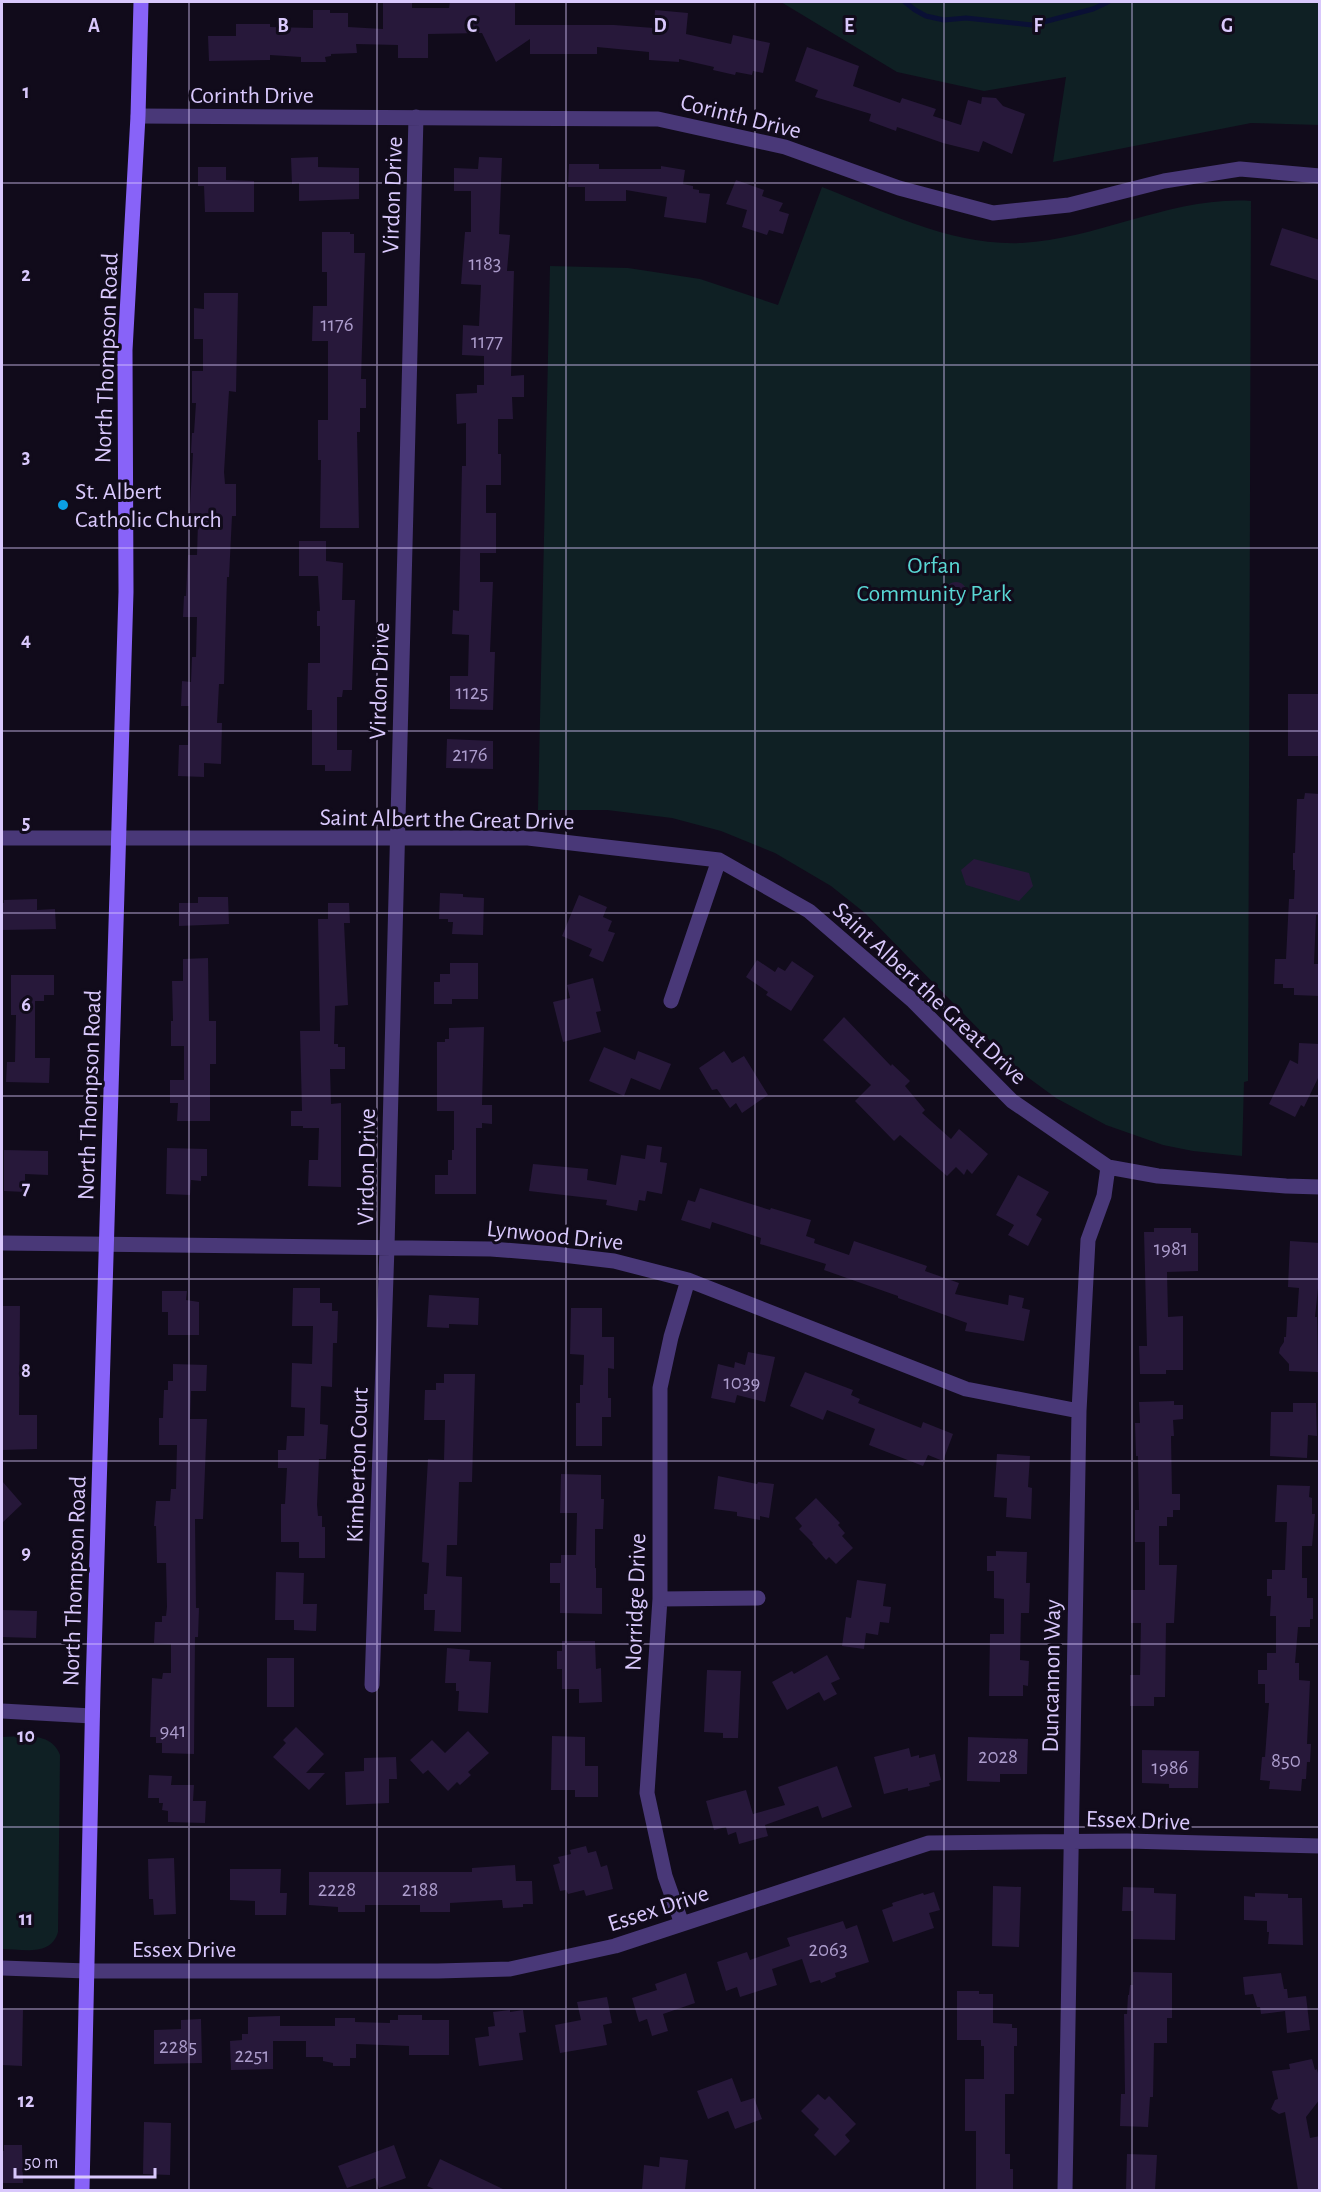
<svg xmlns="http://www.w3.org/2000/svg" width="1321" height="2192" font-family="'Alegreya Sans',sans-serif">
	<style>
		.green { fill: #0f2024 }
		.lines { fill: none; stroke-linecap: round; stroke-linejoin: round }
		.stream { stroke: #0a1035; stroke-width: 5 }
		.building { fill: #27183a }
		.street { stroke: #493878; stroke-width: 15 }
		.secondary { stroke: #8863f8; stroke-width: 15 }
		.grid { fill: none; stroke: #d9c8fc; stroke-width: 1.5; stroke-opacity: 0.55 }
		.poi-dot { fill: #0b9fe5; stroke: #110b1b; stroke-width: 2 }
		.labels { text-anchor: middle; stroke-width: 6; stroke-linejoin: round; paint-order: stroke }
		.number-label { font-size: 21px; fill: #ac9ccc }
		.street-label { font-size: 24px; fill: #d9c8fc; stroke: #110b1b }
		.poi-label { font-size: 24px; fill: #d9c8fc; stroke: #110b1b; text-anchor: start }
		.park-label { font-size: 24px; fill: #59d7d4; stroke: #110b1b }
		.grid-label { font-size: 20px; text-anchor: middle; font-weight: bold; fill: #d9c8fc; stroke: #110b1b; stroke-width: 6; stroke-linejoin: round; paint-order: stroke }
	</style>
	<rect width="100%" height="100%" fill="#110b1b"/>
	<path class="green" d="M781 2H1319V125L1251 123 1053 162 1066 77 984 91 897 72Z
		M822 187C886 212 951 246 1022 243 1099 239 1173 196 1251 201L1248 1081 1244 1082 1242 1156 1193 1151 1163 1145 1106 1125 1056 1098 1026 1076 1004 1055 865 913 831 886 775 853 721 831 672 818 607 810H538L550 266 628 268 700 279 778 305Z
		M2 1737C23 1737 51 1731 60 1755L58 1932C51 1957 22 1949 2 1949Z"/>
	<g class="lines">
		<path class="stream" d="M905 2 915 10 926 16 944 20 966 18 1032 25 1093 9 1108 2"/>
	</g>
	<path class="building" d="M383 2H412V8H449L450 2H515V25H614L654 28 655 10 688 13 686 34 731 44 733 35 770 43 763 73 753 71 752 75 736 72 735 75 713 70 714 67 679 59V62L649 60V52L597 47V54H530V39L496 62 482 33 428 34V58H398V45L356 44 357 53 331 54V56L325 57 326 62H301V57L270 55V60L209 61 208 36H236V24H270V27L313 28V10H330V13H348V27L383 29Z
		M807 47 859 66 853 86 900 103 902 98 936 109 933 116 961 125 968 100 981 104 982 97 996 98 1003 106 1025 114 1012 154 983 141 979 152 943 143 897 127 896 131 869 121 871 114 815 97 818 90 795 81Z
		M318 157V167L359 168V199L299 201V183L292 184 291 158Z
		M479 157 502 158 499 234 510 235 507 271H514L511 376 524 375V397H512L513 419H498V454H501V485H486V513H496V553H480V582H493L490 652H495L493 710 450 709V676H468L469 635 452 634 453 610 459 611 462 466H466V423L457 424 456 394 477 393V385H484V356L462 355 463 325 479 326 481 285 461 284 465 232H471V191H454V168L478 169Z
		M569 164H599V169H661V166L685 170 683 184 693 186V189L699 190V193L710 194 706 223 664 217 667 197 626 190V201H585V187H568Z
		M198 167H226V180L254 181V212H205L204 186H198Z
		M736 180 764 190 762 196 783 203 779 211 789 214 783 234 769 230 767 235 742 227 747 210 726 204Z
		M1282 228 1320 240V281L1270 265Z
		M322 232H350V234H354V253H365L361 379H366V408H360V432H357L359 528H320L321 460H318V420H328V341H312L313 306H327V272H322Z
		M204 293H238L236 392 229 391 224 472 225 484H236V516H232L229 577H227L224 684H219L217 723H222L221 764 204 763V777L178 776 179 745H188L189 706H181L182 681 191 682 192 657H196L197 617H183L184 596H186L188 555H197L198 522H189L193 453H191L192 433H194L196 403H192V371H203V339H194V308L204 309Z
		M299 541H326V561L343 563 342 600H355L352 690H343L342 697H337V750H352L351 771H325V765H312V710H307L308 663H320V626H317V611H320L318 576H299Z
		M945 593a11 11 0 1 1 22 0a11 11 0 1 1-22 0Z
		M1288 694H1320V756H1288Z
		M447 739 493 741V769L446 768Z
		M1305 793 1320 794V915H1316L1314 964H1320V996L1294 995V988H1283V984H1274L1275 959H1286L1289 899H1294L1295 870H1293V853H1295L1297 799H1304Z
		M974 859 1029 873 1033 886 1019 901 966 885 961 870Z
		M440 893 463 894V897L484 898 483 935 452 934 453 922H448V919H439Z
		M579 895 607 907 603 917 612 921 608 931 615 933 603 962 589 956 592 949 562 936Z
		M198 897H228L229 924 179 926V903H198Z
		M37 899V910L55 909 56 929 2 930V903H4V900Z
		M328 903H349L350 923H344L348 1005 335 1006 334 1044H338V1047H345V1069H330L331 1104 341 1103V1187L308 1186 309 1160H318L319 1128H303V1126H291V1111H302L300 1031H320L318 919H328Z
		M208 958 209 1021H216V1064H210V1121H177L178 1103H170V1080H184V1046H171V1021H173L172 981H183V959Z
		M757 960 775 972 778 967 785 971 792 961 814 976 791 1011 766 995 768 992 746 977Z
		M450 963H478V999H452V1004H434V982H440V974H450Z
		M11 975H54V995H44V1001H35V1058H50L49 1083 6 1082 7 1062H15L16 1015H11Z
		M593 978 601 1011 596 1012 601 1032 563 1042 553 1002 570 998 567 985Z
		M844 1017 891 1066 892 1064 910 1081 905 1086 925 1110 922 1113 951 1139 959 1129 988 1154 972 1174 967 1169 964 1175 956 1167 947 1176 900 1135 894 1141 855 1101 871 1085 823 1040Z
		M484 1027 482 1105H492V1124L482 1123V1128H476V1194H435V1175H448V1160H452V1150H454V1111H437V1042H445V1039H449V1028Z
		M1299 1043 1320 1044V1074L1304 1107 1301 1105 1295 1117 1269 1104 1290 1060 1298 1064Z
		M604 1047 635 1060 638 1051 671 1064 660 1090 631 1078 624 1096 589 1081Z
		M724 1051 732 1063 744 1056 768 1095 742 1113 736 1103 730 1108 717 1089 712 1090 699 1068Z
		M647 1145 662 1147 660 1162 667 1163 662 1194 647 1191 645 1201 639 1200 637 1211 606 1205 607 1200 529 1191 533 1164 588 1169 587 1180 616 1185 621 1155 645 1159Z
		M167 1148 207 1149V1176H201V1181L191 1180 190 1195 166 1194Z
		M4 1150 48 1151V1175L25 1174V1192L4 1191Z
		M1018 1175 1049 1192 1036 1215 1042 1219 1028 1246 1008 1235 1014 1225 996 1215Z
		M700 1188 770 1210 771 1208 811 1220 806 1236 815 1239 814 1243 849 1255 854 1241 927 1266 925 1271 959 1283 955 1294 1008 1305 1009 1295 1024 1298 1022 1308 1030 1310 1024 1341 965 1331 967 1323 898 1298V1296L824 1270 826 1264 760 1244 761 1238 712 1222 710 1229 681 1220 688 1200 695 1202Z
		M1154 1228H1191V1233H1198V1271L1167 1272 1168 1317 1183 1316V1370H1166V1374H1140L1139 1346H1147L1144 1232H1154Z
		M1290 1241 1320 1243V1269L1315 1317H1317L1318 1372 1289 1371V1364L1279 1353 1280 1348 1284 1342V1337H1286L1287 1317H1297L1299 1288 1288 1287Z
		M293 1288H320V1303H332V1311H338L337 1343H333L332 1387 321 1386 320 1424 328 1425 326 1459H319L317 1505 318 1516H322V1527H325V1558H299V1542H281V1504H285L287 1468H278V1450H286L287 1436H304L305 1408 291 1407 292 1363 312 1364 313 1326H292Z
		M162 1291H187L186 1300 199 1302V1335H168V1312H162Z
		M429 1295 479 1298 478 1325 449 1324V1328L427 1327Z
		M2 1306H20L19 1415H37V1449L2 1450Z
		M571 1308H602V1337H614V1369L608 1368V1398H611V1417H602V1446H576V1403H580V1385H583L584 1355 570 1354Z
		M748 1352 775 1357 765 1402 737 1395 735 1403 711 1398 718 1364 734 1368 735 1362 745 1365Z
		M173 1364 207 1365 206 1391H191L190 1419H207L203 1519H195L196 1608H199L198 1637H195L194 1754 162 1753V1743H156V1737H150L152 1678 162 1679 163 1673H171V1644L154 1643 155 1622H162V1616H166L167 1607 166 1563H157L156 1526H154L156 1501H170L171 1489H176L177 1445H159V1418H163L164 1390H168V1381H173Z
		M805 1372 853 1390 851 1395 860 1399 858 1403 921 1428 923 1422 953 1434 943 1461 928 1455 923 1466 869 1445 875 1429 827 1410 823 1420 790 1406Z
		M444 1374H475L472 1482H459L457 1545H447L446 1576 462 1577 461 1632 434 1631 435 1610H424V1594H427L429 1563 422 1562 428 1459 444 1460 445 1420H424L425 1390H436V1383H444Z
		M1174 1401V1405H1183V1419L1173 1420 1174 1436H1171L1172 1494H1180V1510H1173V1517H1167V1526H1159V1565H1177L1174 1623H1166L1165 1697H1154V1706H1130V1675H1140L1141 1623H1131V1590H1145V1542H1135V1510H1139L1138 1456H1136L1135 1423H1140L1139 1402Z
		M1293 1403H1316L1317 1436 1308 1435 1307 1458 1270 1456 1271 1412H1293Z
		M997 1454 1030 1456 1028 1487 1032 1488 1031 1519 1006 1517 1007 1498 994 1497Z
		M561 1474 601 1475V1499H604L603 1529H595V1568H596V1588H602V1614L560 1613V1583H550V1563H561V1555H576L577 1513H560Z
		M718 1476 757 1484 758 1482 774 1484 769 1518 760 1516V1520L737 1516V1512L714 1509Z
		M2 1481 22 1504 2 1523Z
		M1277 1485 1310 1486 1309 1497 1312 1498V1514H1315L1312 1546H1302V1578H1307V1598H1313V1619H1310V1627H1298L1295 1663H1299V1680L1310 1681 1307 1744H1311L1310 1762H1307L1306 1779H1302L1301 1791 1269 1789 1270 1781 1260 1780 1262 1757H1265L1269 1703H1265V1684H1258V1670H1267V1653H1276V1616H1270L1271 1596H1267V1579H1272V1570H1285L1287 1522H1275Z
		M816 1498 840 1523 838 1525 845 1533 842 1536 853 1548 836 1564 829 1557 826 1560 812 1544 813 1543 799 1529 802 1526 795 1518Z
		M996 1551 1027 1552 1026 1583H1030L1029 1613H1021L1020 1660 1029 1661 1028 1686 1023 1685V1696H989L990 1634H1004V1599L994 1598V1571H987V1556H996Z
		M276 1572 304 1573 303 1604H317L316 1631 294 1630V1620H275Z
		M857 1580 886 1584 883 1606 891 1607 889 1623 880 1622 878 1635 866 1633 864 1649 842 1646 846 1617 851 1618Z
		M2 1610 37 1611 36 1638 2 1637Z
		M562 1641H595L596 1669 601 1668 602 1702 579 1703V1689H562V1669H557V1651H562Z
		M447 1648 470 1650 469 1661 491 1662 488 1713 458 1711 459 1691H456V1683H445Z
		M827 1655 840 1679 831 1683 837 1694 824 1701 819 1692 787 1710 772 1682 792 1671 794 1674Z
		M267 1658H294V1707H267Z
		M707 1670 741 1671 738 1738H723V1733L704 1732Z
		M296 1727 324 1754 306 1773H325L309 1790 273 1757 286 1743 283 1740Z
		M468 1731 489 1753 468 1772 471 1775 460 1785 457 1782 448 1791 428 1770 423 1774 410 1760 432 1740 445 1753Z
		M552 1736 585 1737V1766H598V1797H575V1790H551Z
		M968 1737 1028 1739 1027 1774H1000V1782L967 1781Z
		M909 1748 911 1757 919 1755V1758L935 1754 941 1780 929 1783 930 1786 908 1791V1788L884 1794 874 1757Z
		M1142 1750 1199 1751 1198 1788H1169V1784L1142 1783Z
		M396 1757 397 1779H389V1803L346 1805 345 1772 364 1771V1758Z
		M837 1766 852 1807 822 1818 818 1806 765 1825 768 1836 739 1844 736 1832 728 1835 726 1827 714 1830 706 1801 746 1790 753 1814 785 1805 778 1787Z
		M149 1775 172 1776 171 1785H194L193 1801H206L205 1823 168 1822V1811L162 1810 163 1803H159V1798H148Z
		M586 1846 588 1853 596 1851 601 1867 607 1865 613 1889 586 1896 584 1890 568 1894 566 1890 560 1891 553 1865 560 1863 558 1857 571 1854 570 1850Z
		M174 1858 176 1914 154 1915 153 1899H149L148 1859Z
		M515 1865 516 1881H532L533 1904H523V1907L503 1908 502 1900 450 1903V1912H420V1905H365V1912H338V1907L309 1905V1872H472V1868Z
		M230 1869H281L280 1893H287L286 1915H255V1901L230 1900Z
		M993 1886 1021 1887 1019 1947 992 1946Z
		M1123 1887 1154 1888V1893L1176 1894 1175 1940 1133 1939V1911H1122Z
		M934 1892 940 1910 929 1913 934 1928 893 1942 882 1910 893 1906 892 1903 923 1893 924 1895Z
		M1255 1893 1288 1894V1898H1302L1303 1945 1268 1944 1269 1932H1267V1921L1244 1920V1896L1255 1897Z
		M843 1921 846 1929 857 1925 869 1962 835 1973 836 1977 821 1983 820 1980 810 1983 802 1959 772 1969 777 1985 740 1997 737 1987 726 1991 717 1962 747 1952 750 1960 790 1946 787 1938Z
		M1133 1972 1172 1973V2018H1167V2043H1154L1153 2097H1150L1148 2127 1120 2126 1121 2094H1125L1124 2014H1127L1128 1995H1129L1130 1985H1133Z
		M686 1973 695 2003 663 2014 668 2031 652 2036 647 2019 639 2022 632 1998 657 1990 655 1984Z
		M1281 1973 1284 1989H1287L1288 1998 1306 1996 1310 2030 1287 2033 1285 2011 1261 2014 1260 2007H1257L1253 1994 1245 1995 1243 1977Z
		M957 1991H979V1994H993V2023L1012 2024V2028H1017V2046H1014V2094H1005V2154H1010V2169H1013V2190H976V2131H965V2079H984V2046H981V2040H957Z
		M607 1997 612 2023 603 2025 607 2045 560 2053 555 2025 581 2020 577 2002Z
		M2 2010H23L22 2066 2 2065Z
		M510 2010V2012L523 2010 526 2032 519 2033 523 2060 479 2066 475 2038 489 2036 488 2027 495 2026 493 2012Z
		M398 2015H422V2020H449V2055H409V2046L356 2044V2058H350V2066H333V2063L323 2061V2057H306V2041H273V2069L231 2070 230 2041 242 2040V2034H248V2017L280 2016V2026H335V2018H355V2022L390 2023V2020H398Z
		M201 2019 202 2063 154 2064V2030L181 2029V2020Z
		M1312 2059 1315 2070 1317 2069 1320 2081V2099L1306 2117 1310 2138 1320 2136V2190H1298L1285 2112 1279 2114 1271 2109 1275 2100 1278 2099 1272 2071 1290 2069 1289 2064Z
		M732 2078 741 2102 754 2098 762 2119 735 2129 728 2111 708 2119 697 2091Z
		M818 2094 825 2100 829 2096 856 2124 845 2135 850 2141 835 2156 814 2135 819 2129 801 2111Z
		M144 2122 171 2123 170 2175 143 2174Z
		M4 2145H22L23 2183H2V2151H4Z
		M394 2145 406 2178 379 2188 375 2178 347 2188 338 2166Z
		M1127 2154 1157 2155 1155 2190H1126Z
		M660 2157 688 2160 685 2190H642L644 2165 659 2167Z
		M440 2159 505 2190H436L427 2186Z"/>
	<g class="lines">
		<path class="street" d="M138 116 658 119 785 147 899 188 993 213 1069 205 1164 181 1240 169 1320 176
			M2 838H528L719 860 809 911 912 1000 1012 1101 1108 1167 1158 1176 1286 1186 1320 1187
			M671 1001 719 860
			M2 1243 491 1249 554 1254 614 1261 688 1280 966 1389 1079 1411
			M660 1599 758 1598
			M372 1685 387 1247 416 117
			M2 1711 92 1716
			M682 1924 665 1876 647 1793 660 1599V1388L671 1337 688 1280
			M2 1968 87 1971H438L510 1969 615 1946 929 1843 1127 1841 1320 1846
			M1065 2190 1079 1411 1088 1240 1104 1196 1108 1167"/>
		<path class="secondary" d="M82 2190 93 1689 126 592 125 350 138 116 141 2"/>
	</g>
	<path class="grid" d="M189 2V2190M377 2V2190M566 2V2190M755 2V2190M944 2V2190M1132 2V2190M2 183H1320M2 365H1320M2 548H1320M2 731H1320M2 913H1320M2 1096H1320M2 1279H1320M2 1461H1320M2 1644H1320M2 1827H1320M2 2009H1320"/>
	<circle class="poi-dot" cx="63" cy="505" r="6"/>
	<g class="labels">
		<g class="number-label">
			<text x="485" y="270">1183</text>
			<text x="337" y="331">1176</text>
			<text x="487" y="348">1177</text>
			<text x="472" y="699">1125</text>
			<text x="470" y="761">2176</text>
			<text x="1171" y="1255">1981</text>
			<text x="742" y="1389">1039</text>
			<text x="173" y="1737">941</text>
			<text x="998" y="1763">2028</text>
			<text x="1286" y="1767">850</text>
			<text x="1170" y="1774">1986</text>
			<text x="337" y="1896">2228</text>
			<text x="420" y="1896">2188</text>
			<text x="828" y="1956">2063</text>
			<text x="178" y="2053">2285</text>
			<text x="252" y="2062">2251</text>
		</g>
		<g class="street-label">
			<text x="252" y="103">Corinth Drive</text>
			<text transform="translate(741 116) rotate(14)" y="8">Corinth Drive</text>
			<text transform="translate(392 195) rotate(-88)" y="8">Virdon Drive</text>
			<text transform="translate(106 358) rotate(-88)" y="8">North Thompson Road</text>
			<text transform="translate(379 681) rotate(-88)" y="8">Virdon Drive</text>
			<text transform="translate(447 819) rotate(1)" y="8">Saint Albert the Great Drive</text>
			<text transform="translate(930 993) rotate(43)" y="8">Saint Albert the Great Drive</text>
			<text transform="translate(89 1095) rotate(-88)" y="8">North Thompson Road</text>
			<text transform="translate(366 1167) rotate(-89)" y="8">Virdon Drive</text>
			<text transform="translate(555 1235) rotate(6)" y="8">Lynwood Drive</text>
			<text transform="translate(357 1465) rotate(-88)" y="8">Kimberton Court</text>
			<text transform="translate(74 1581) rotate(-88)" y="8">North Thompson Road</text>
			<text transform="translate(635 1602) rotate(-88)" y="8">Norridge Drive</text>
			<text transform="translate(1051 1676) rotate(-89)" y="8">Duncannon Way</text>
			<text transform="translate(1138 1820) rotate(2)" y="8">Essex Drive</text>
			<text transform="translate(658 1908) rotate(-18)" y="8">Essex Drive</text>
			<text x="184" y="1957">Essex Drive</text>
		</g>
		<g class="poi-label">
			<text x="75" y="499">St. Albert<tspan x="75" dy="28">Catholic Church</tspan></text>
		</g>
		<g class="park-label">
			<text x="934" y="573">Orfan<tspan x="934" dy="28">Community Park</tspan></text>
		</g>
	</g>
	<g class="grid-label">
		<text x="94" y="32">A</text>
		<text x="283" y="32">B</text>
		<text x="472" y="32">C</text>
		<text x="660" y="32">D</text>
		<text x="849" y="32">E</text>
		<text x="1038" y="32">F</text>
		<text x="1227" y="32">G</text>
		<text x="26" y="98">1</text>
		<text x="26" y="281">2</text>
		<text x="26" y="463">3</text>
		<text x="26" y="646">4</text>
		<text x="26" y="829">5</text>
		<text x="26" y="1011">6</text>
		<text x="26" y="1194">7</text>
		<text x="26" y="1377">8</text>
		<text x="26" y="1559">9</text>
		<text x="26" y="1742">10</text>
		<text x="26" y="1925">11</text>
		<text x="26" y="2107">12</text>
	</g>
	<rect width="1321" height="2192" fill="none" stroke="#d9c8fc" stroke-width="6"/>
	<path d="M15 2168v9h140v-9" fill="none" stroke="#d9c8fc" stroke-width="3"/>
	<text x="24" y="2168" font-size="18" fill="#d9c8fc" stroke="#110b1b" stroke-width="4.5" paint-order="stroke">50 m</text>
</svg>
